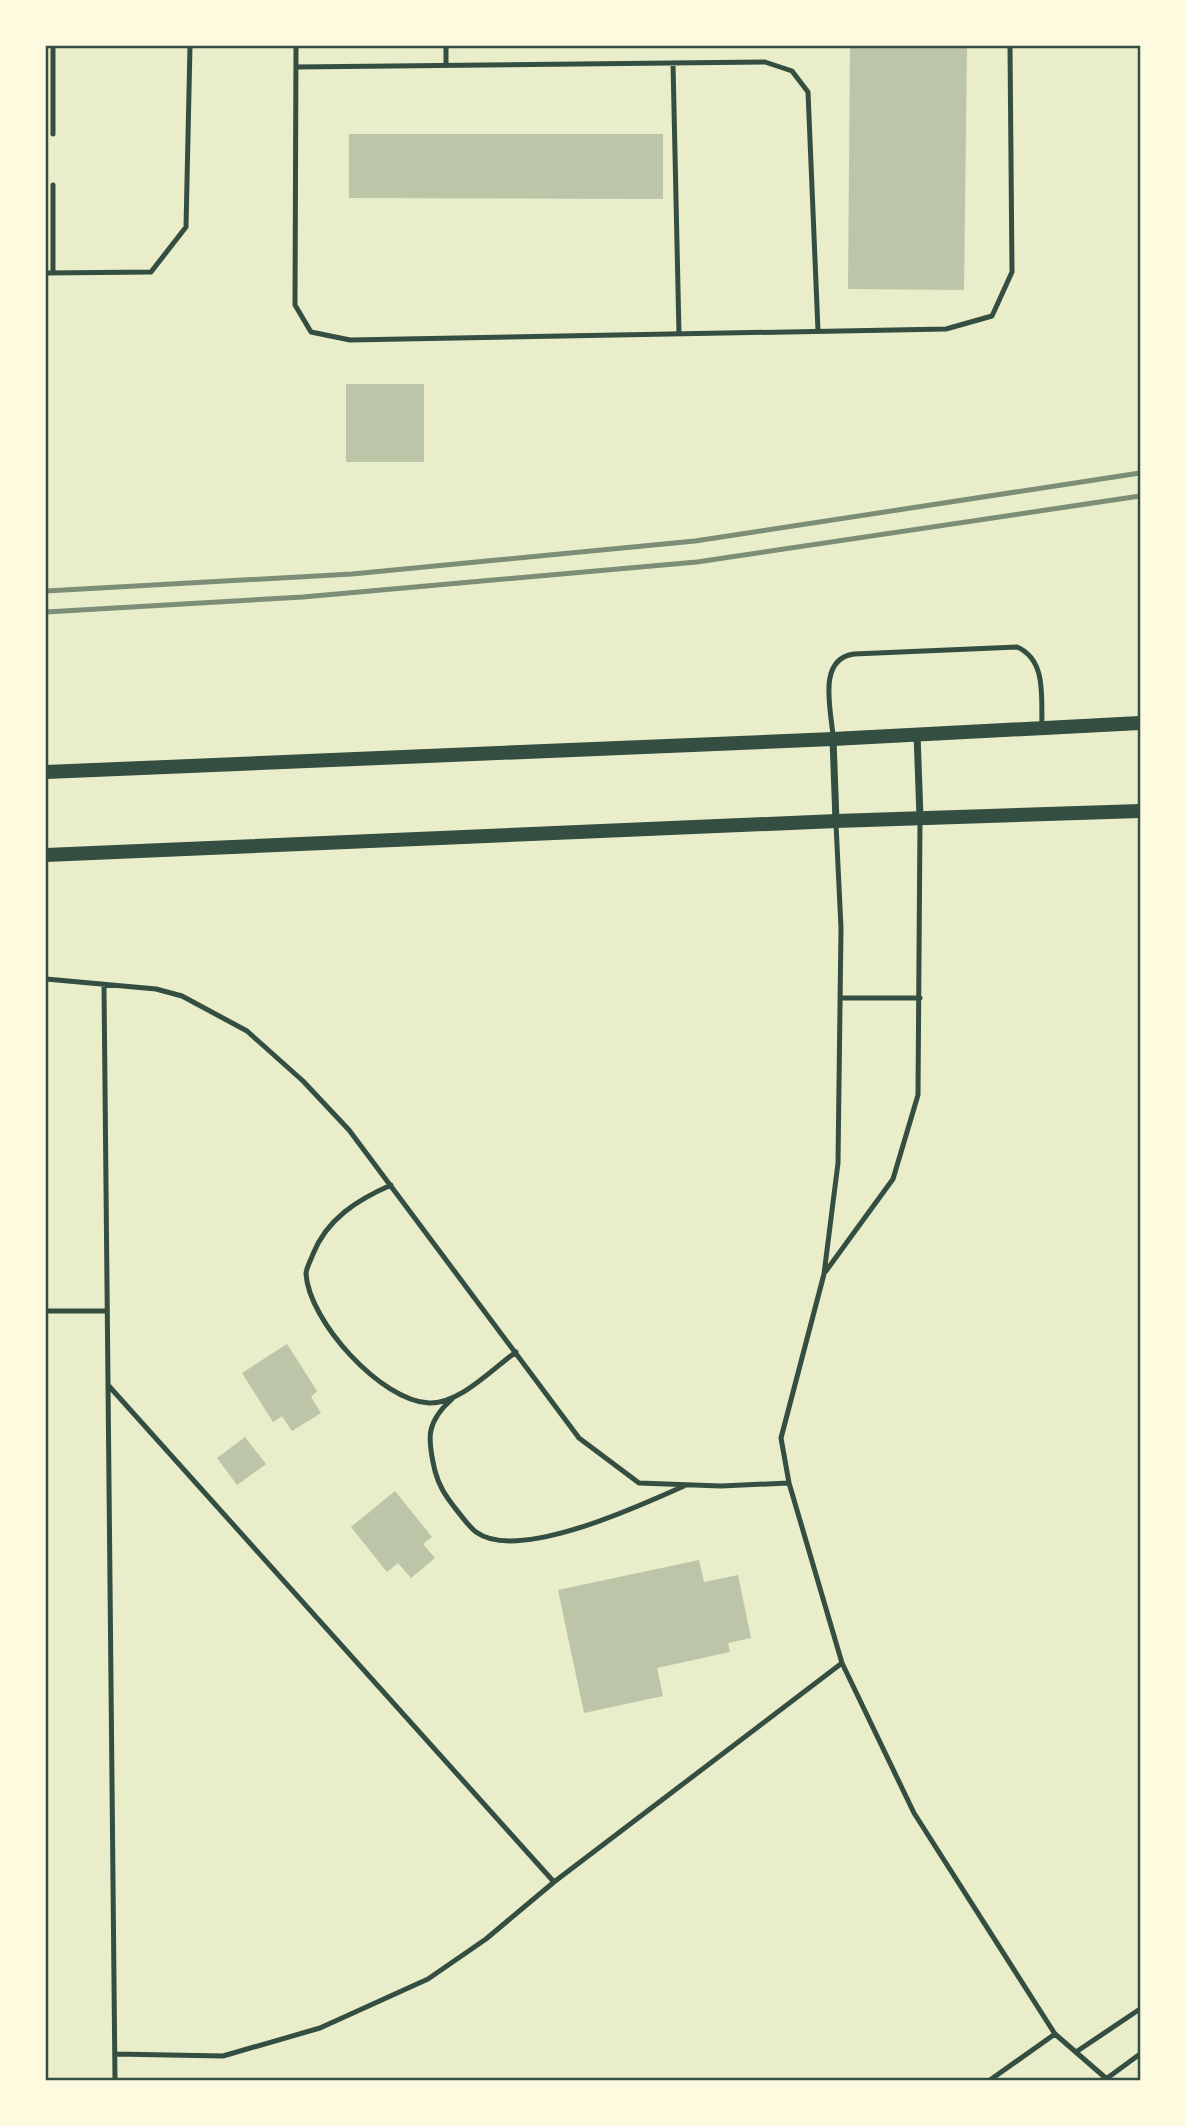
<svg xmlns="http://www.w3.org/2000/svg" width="1186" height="2126" font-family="'PT Sans Narrow',sans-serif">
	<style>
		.building { fill: #bcc5a7 }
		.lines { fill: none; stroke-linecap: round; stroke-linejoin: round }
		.service { stroke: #344e41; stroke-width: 5 }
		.minor { stroke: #344e41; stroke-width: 7 }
		.secondary { stroke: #344e41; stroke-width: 14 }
		.rail { stroke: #7c8e77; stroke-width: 5 }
		.neatline { fill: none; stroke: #344e41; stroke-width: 2.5 }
	</style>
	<rect width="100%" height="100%" fill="#e9edc9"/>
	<path class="building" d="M850 46H967L964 290 848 289Z
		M349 134H663V199L349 198Z
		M346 384H424V462H346Z
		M287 1344 317 1391 311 1397 321 1413 292 1431 282 1416 273 1422 242 1373Z
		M245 1437 266 1464 237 1485 217 1458Z
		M395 1491 432 1537 423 1544 435 1558 411 1578 398 1563 387 1572 351 1527Z
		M699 1560 704 1582 738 1575 751 1638 728 1643 730 1652 657 1668 663 1696 584 1713 558 1590Z"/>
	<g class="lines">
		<path class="service" d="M296 46 295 305 311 332 350 340 946 329 992 316 1012 272 1010 46
			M446 46V65
			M673 63 679 334
			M296 67 765 62 792 71 808 92 818 331
			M53 134V46
			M53 185V273
			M46 273 151 272 186 227 190 46
			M833 736C831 709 817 659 854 654L1017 647C1047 660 1041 698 1042 726
			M836 824 841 928 838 1163 824 1274 781 1438 789 1483 842 1663 914 1813 1055 2034 1108 2080
			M46 979 156 989 182 996 247 1031 303 1081 349 1130 579 1438 639 1483 721 1486 789 1483
			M104 986 115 2080
			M840 998H920
			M391 1185C357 1200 327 1219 313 1254 311 1260 306 1268 306 1274 309 1321 381 1401 429 1403 460 1404 492 1369 516 1352
			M826 1271 893 1179 918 1095 920 820
			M46 1311H107
			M108 1385 554 1882
			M452 1399C426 1422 427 1438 435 1471 439 1486 445 1495 455 1508 461 1515 468 1526 476 1532 518 1563 641 1505 684 1486
			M1076 2052 1140 2009
			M115 2054 223 2056 320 2028 428 1979 486 1939 554 1882 842 1663
			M1106 2079 1140 2054
			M990 2080 1055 2034"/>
		<path class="minor" d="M917 734 920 817
			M833 739 836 821"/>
		<path class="secondary" d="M46 772 833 739 1140 723
			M46 855 836 821 1140 811"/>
		<path class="rail" d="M46 591 352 574 695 541 1140 473
			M46 612 303 597 697 562 1140 496"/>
	</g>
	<rect width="1186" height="2126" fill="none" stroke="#fefae0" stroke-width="94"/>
	<rect x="47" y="47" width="1092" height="2032" class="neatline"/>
</svg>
